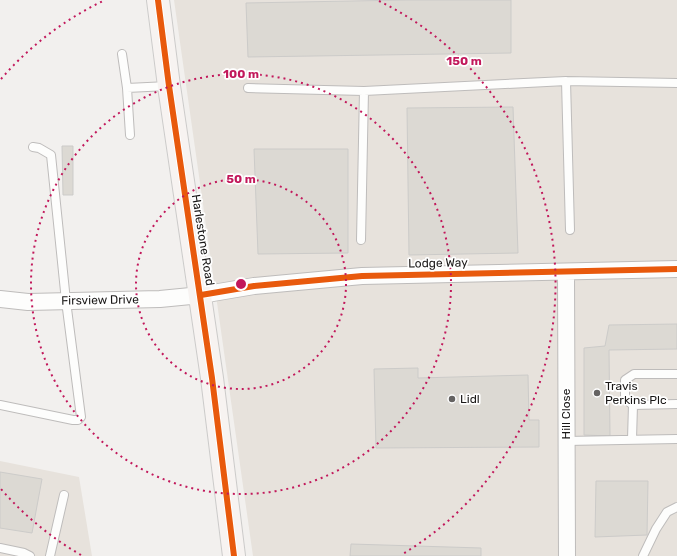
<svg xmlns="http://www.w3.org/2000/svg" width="677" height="556" font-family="Rubik,sans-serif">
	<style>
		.built { fill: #e7e2dc }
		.building { fill: #dcd9d3; stroke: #cccbc9 }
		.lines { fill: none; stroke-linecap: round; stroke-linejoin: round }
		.service-casing { stroke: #bebcbb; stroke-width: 10 }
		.minor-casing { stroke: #bebcbb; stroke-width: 18 }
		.primary-casing { stroke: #cccbca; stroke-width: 24 }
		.service { stroke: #fdfdfc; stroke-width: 8 }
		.minor { stroke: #fdfdfc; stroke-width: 16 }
		.primary { stroke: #f7f3f1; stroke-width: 22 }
		.cycleway-casing { stroke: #fff; stroke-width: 8 }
		.cycleway { stroke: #e8590c; stroke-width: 6 }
		.ring { fill: none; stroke: #c2185b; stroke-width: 2; stroke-dasharray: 2 4 }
		.poi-dot { fill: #656362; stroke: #fff; stroke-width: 1.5 }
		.labels { text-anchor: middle; stroke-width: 3.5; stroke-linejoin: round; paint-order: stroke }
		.street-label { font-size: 12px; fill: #191716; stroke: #fff }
		.poi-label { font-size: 12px; fill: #191716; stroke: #fff; text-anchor: start }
		.centre { fill: #c2185b; stroke: #fff; stroke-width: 2 }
		.ring-label { font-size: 12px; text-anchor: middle; font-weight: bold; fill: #c2185b; stroke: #fff; stroke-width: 3.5; stroke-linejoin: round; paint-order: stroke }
	</style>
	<rect width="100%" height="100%" fill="#f2f0ee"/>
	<path class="built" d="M174 0H677V556H253Z
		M0 461 79 477 92 556H0Z"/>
	<path class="building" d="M405 0H511V53L248 57 246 3Z
		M513 107 518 253 409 255 407 108Z
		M62 146H73V195H63Z
		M254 149H348V253L258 254Z
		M677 324V349L609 350 610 436 584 435V348L605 346 609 325Z
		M418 368V378L528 375 529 420H539V447L376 448 374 369Z
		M0 472 42 479 32 533 0 528Z
		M596 481H648L647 535 595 537Z
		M351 544 481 548V556H350Z"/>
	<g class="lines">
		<g class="service-casing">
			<path id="service" d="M122 54 127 88 130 135
				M566 81 570 230
				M127 88 168 86
				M248 88 364 91
				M361 240 364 91 566 81 677 83
				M677 374H634L625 380V399L633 405 677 404
				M0 405 73 420H78L81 417 66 301 51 155 39 148 33 147
				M632 439 633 405
				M566 441 677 439
				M0 548 24 553 30 556
				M50 556 64 495
				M643 556 656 529 667 512 677 507"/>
		</g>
		<g class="minor-casing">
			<path id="minor" d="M566 272 567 556
				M0 299 28 302 160 299 201 295 254 286 362 276 677 269"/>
		</g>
		<g class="primary-casing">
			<path id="primary" d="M158 0 169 86 212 378 234 556"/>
		</g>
		<use href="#service" class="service"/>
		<use href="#minor" class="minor"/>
		<use href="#primary" class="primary"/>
		<g class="cycleway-casing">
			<path id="cycleway" d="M158 0 169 86 212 378 234 556
				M201 295 254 286 362 276 677 269"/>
		</g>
		<use href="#cycleway" class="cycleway"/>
	</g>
	<g class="ring">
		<circle cx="241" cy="284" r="105"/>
		<circle cx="241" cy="284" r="210"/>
		<path d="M81 555A315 315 0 0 1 1 489M1 79A315 315 0 0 1 103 1M379 1A315 315 0 0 1 401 555"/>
	</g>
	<g class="poi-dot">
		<circle cx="597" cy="393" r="4"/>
		<circle cx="452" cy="399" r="4"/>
	</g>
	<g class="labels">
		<g class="street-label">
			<text transform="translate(203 240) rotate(81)" y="4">Harlestone Road</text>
			<text transform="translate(438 263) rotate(-1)" y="4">Lodge Way</text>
			<text transform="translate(100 300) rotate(-1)" y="4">Firsview Drive</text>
			<text transform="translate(566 414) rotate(-90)" y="4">Hill Close</text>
		</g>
		<g class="poi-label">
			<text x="605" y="390">Travis<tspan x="605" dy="14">Perkins Plc</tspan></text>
			<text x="460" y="403">Lidl</text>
		</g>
	</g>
	<circle cx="241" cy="284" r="6" class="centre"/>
	<g class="ring-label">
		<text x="464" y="65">150 m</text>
		<text x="241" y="78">100 m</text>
		<text x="241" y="183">50 m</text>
	</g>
</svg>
